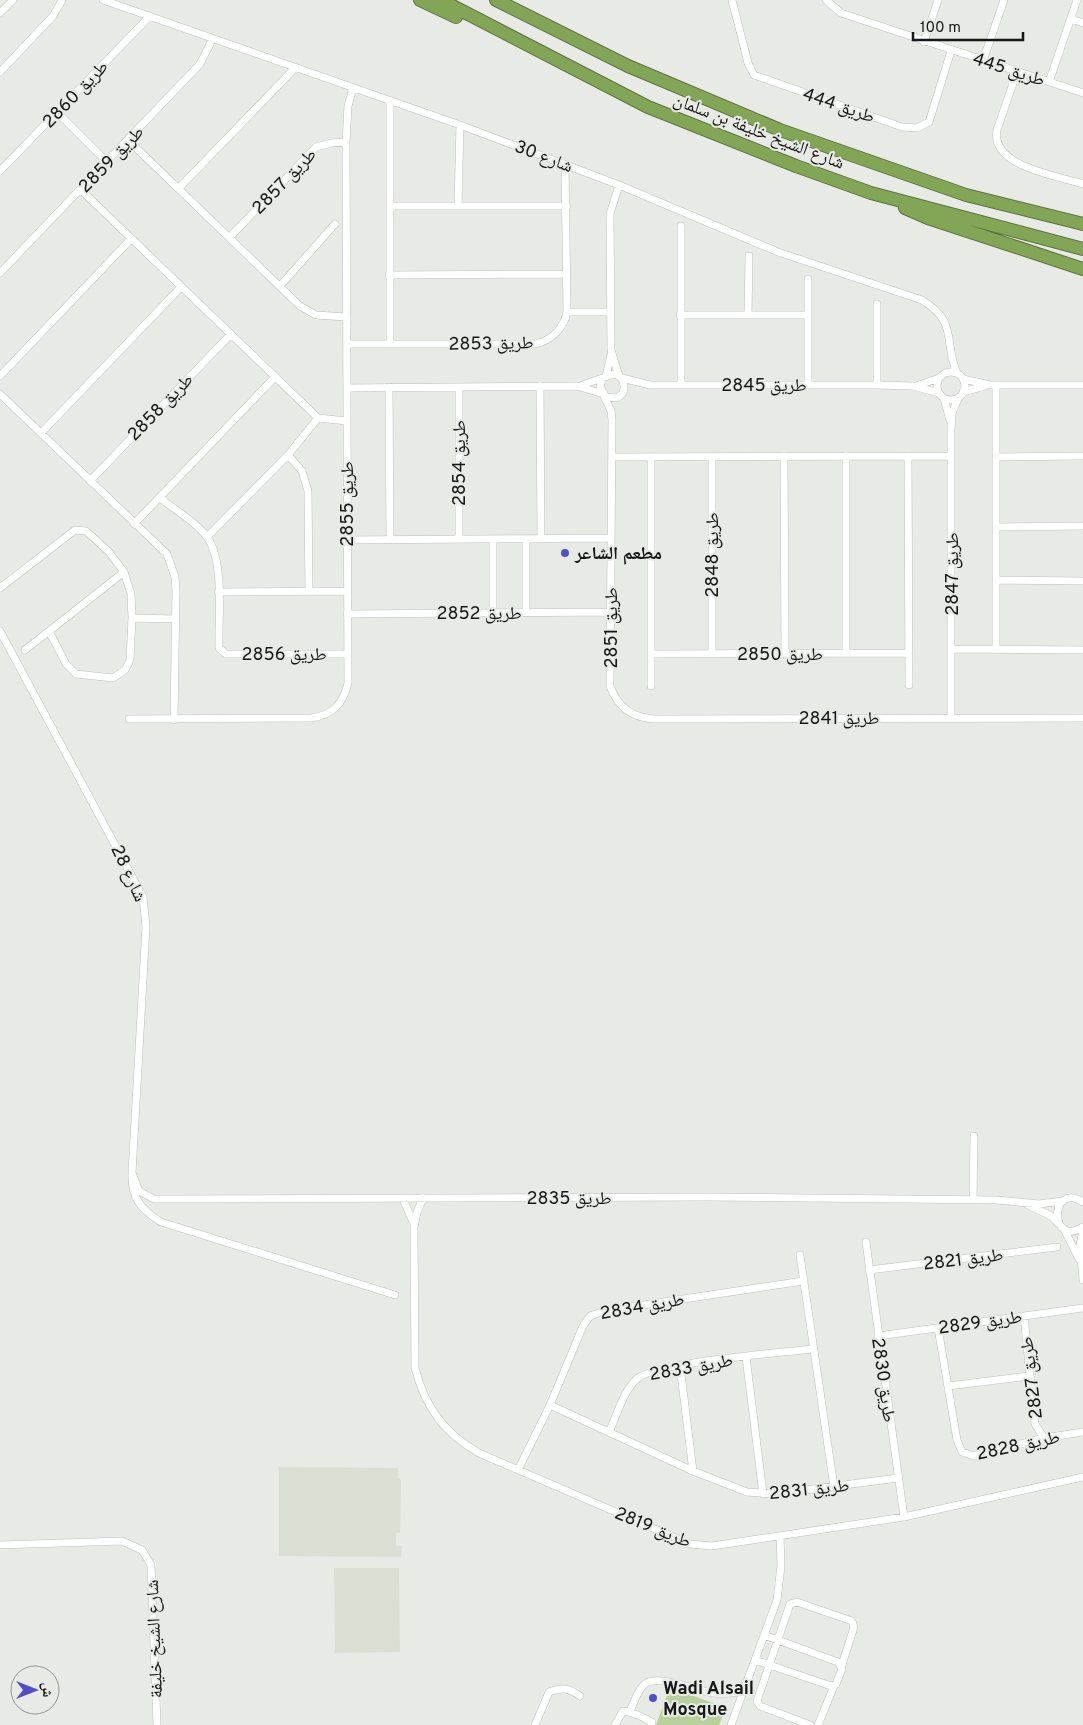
<svg xmlns="http://www.w3.org/2000/svg" width="1083" height="1725" font-family="Overpass,'Noto Naskh Arabic',sans-serif">
	<style>
		.built { fill: #dadfd4 }
		.green { fill: #b7d09c }
		.lines { fill: none; stroke-linecap: round; stroke-linejoin: round }
		.minor-casing { stroke: #bec0bc; stroke-width: 8 }
		.motorway-casing { stroke: #5c7340; stroke-width: 14 }
		.minor { stroke: #fff; stroke-width: 7 }
		.motorway { stroke: #82a556; stroke-width: 12 }
		.poi-dot { fill: #524fc6; stroke: #e8eae6; stroke-width: 2 }
		.labels { text-anchor: middle; stroke-width: 4; stroke-linejoin: round; paint-order: stroke }
		.street-label { font-size: 18px; fill: #161716; stroke: #e8eae6 }
		.poi-label { font-size: 18px; font-weight: bold; fill: #161716; stroke: #e8eae6; text-anchor: start }
	</style>
	<rect width="100%" height="100%" fill="#e8eae6"/>
	<path class="built" d="M279 1467 398 1468V1477L401 1480 400 1533H396V1546H402L401 1557 279 1556Z
		M334 1568H399L400 1652 335 1653Z"/>
	<path class="green" d="M670 1687 726 1708 719 1725H656Z"/>
	<g class="lines">
		<g class="minor-casing">
			<path id="minor" d="M103 0 460 125 619 185 778 252 922 300C959 323 943 341 957 373
				M732 0 748 63 754 75 902 127 917 128 929 122 951 51
				M826 0 841 13 1083 93
				M0 13 13 0
				M1071 19 1083 23
				M924 42 938 0
				M983 61 1004 0
				M0 72 53 16 62 0
				M1017 72 997 130C990 166 1057 176 1083 184
				M1049 82 1077 0
				M390 101V344
				M57 112 107 162
				M129 141 300 306 316 315 347 317
				M0 171 150 16
				M619 185 610 214 611 350 619 376
				M179 188 295 68
				M81 190 318 418 347 421
				M390 206H567
				M458 206 460 125
				M681 226V385
				M230 237 316 147 331 143 346 142
				M0 273 200 64 213 38
				M389 275 567 274
				M808 279V384
				M280 286 335 224
				M567 312H611
				M680 315H808
				M748 315 749 256
				M348 344H535C551 341 564 328 567 312L565 164
				M937 386a14 14 0 1 1 28 0a14 14 0 1 1-28 0Z
				M0 376 131 239
				M606 376 611 355
				M622 378 650 385H877L913 386 939 393
				M963 379 990 385H1083
				M582 385 614 374C623 377 626 384 623 393L617 398 606 397 600 387 602 379
				M877 385V304
				M996 385V649
				M540 386 541 539
				M916 386 939 378
				M389 387 390 539
				M347 388 577 386 603 394 611 411 612 420 610 686C618 707 631 717 653 719L1083 718
				M963 392 985 386
				M0 394 167 554 175 577 176 591 174 720
				M944 399 950 420
				M41 433 181 287
				M288 455 302 471 308 491 309 591
				M784 456 785 654
				M908 456 909 685
				M612 457 951 456
				M651 457V686
				M712 457V654
				M996 457 1083 456
				M90 481 231 334
				M160 498C175 510 196 522 207 537 225 562 218 618 219 648L226 654H348
				M134 524 274 378
				M996 527 1083 526
				M207 537 288 455 318 418
				M459 539V387
				M493 539V613
				M526 539V613
				M346 540 611 538
				M996 580 1083 581
				M0 588 75 530 86 531 109 552 124 572 131 594 132 618 130 660 125 670 113 678 76 674 66 664 49 631
				M218 592 347 591
				M347 614 611 612
				M132 618 175 619
				M0 631 143 897 146 927 132 1173C131 1197 140 1209 161 1222L395 1295
				M952 649 1083 650
				M25 650 124 572
				M846 653V456
				M651 654 909 653
				M951 718V430L952 413 958 399
				M129 719 311 718C333 715 343 704 348 683L346 142 348 106 353 88
				M132 1173 139 1191 154 1199 707 1197 996 1200 1039 1204 1063 1201
				M423 1198 417 1212 414 1227 415 1368C425 1407 444 1433 479 1453L690 1544 712 1546 904 1517 1083 1477
				M403 1199 413 1222
				M973 1199 974 1136
				M1083 1202C1049 1181 1049 1248 1083 1227
				M1026 1204 1051 1216 1058 1223
				M1064 1229 1079 1259
				M1083 1230 1080 1245 1083 1280
				M866 1242 904 1517
				M800 1255 834 1487
				M869 1270 1057 1247
				M1024 1316 1035 1424 1044 1438
				M938 1328 957 1440 962 1452 974 1456 1044 1438 1083 1432
				M878 1336 1083 1308
				M746 1357 763 1494
				M680 1366 693 1471
				M948 1386 1029 1376
				M550 1405 693 1471 747 1492 774 1494 898 1478
				M609 1432C617 1415 624 1389 638 1378 658 1362 780 1353 812 1349
				M518 1470 550 1405 583 1326 590 1316 604 1311 803 1281
				M0 1545 122 1541 142 1550 151 1565 157 1725
				M755 1660 831 1686 836 1684 842 1669 838 1662 764 1635
				M630 1711C634 1703 637 1690 645 1684 657 1674 696 1690 712 1693 723 1694 733 1693 743 1692
				M535 1725 549 1692C562 1687 569 1688 580 1696
				M615 1725 623 1711C633 1712 643 1717 652 1722L651 1725
				M731 1725 777 1600 781 1566 780 1536
				M810 1725 760 1706 757 1701 790 1604 797 1602 852 1621 854 1627 842 1665
				M818 1725 834 1686"/>
		</g>
		<g class="motorway-casing">
			<path id="motorway" d="M420 0 456 17
				M441 0 648 107 796 166 871 193 1083 249
				M496 0 628 66 780 130 966 195 1083 224
				M905 208 928 218 1083 269"/>
		</g>
		<use href="#minor" class="minor"/>
		<use href="#motorway" class="motorway"/>
	</g>
	<g class="poi-dot">
		<circle cx="565" cy="553" r="5"/>
		<circle cx="653" cy="1698" r="5"/>
	</g>
	<g class="labels">
		<g class="street-label">
			<text transform="translate(1009 69) rotate(18)" y="6">طريق 445</text>
			<text transform="translate(75 94) rotate(-46)" y="6">طريق 2860</text>
			<text transform="translate(839 105) rotate(19)" y="6">طريق 444</text>
			<text transform="translate(759 131) rotate(21)" y="6">شارع الشيخ خليفة بن سلمان</text>
			<text transform="translate(544 156) rotate(21)" y="6">شارع 30</text>
			<text transform="translate(111 159) rotate(-46)" y="6">طريق 2859</text>
			<text transform="translate(284 181) rotate(-46)" y="6">طريق 2857</text>
			<text transform="translate(491 343) rotate(-1)" y="6">طريق 2853</text>
			<text x="764" y="391">طريق 2845</text>
			<text transform="translate(160 407) rotate(-46)" y="6">طريق 2858</text>
			<text transform="translate(459 463) rotate(-90)" y="6">طريق 2854</text>
			<text transform="translate(347 504) rotate(-90)" y="6">طريق 2855</text>
			<text transform="translate(712 555) rotate(-90)" y="6">طريق 2848</text>
			<text transform="translate(952 574) rotate(-90)" y="6">طريق 2847</text>
			<text x="479" y="619">طريق 2852</text>
			<text transform="translate(611 628) rotate(-90)" y="6">طريق 2851</text>
			<text x="284" y="660">طريق 2856</text>
			<text x="780" y="660">طريق 2850</text>
			<text x="839" y="724">طريق 2841</text>
			<text transform="translate(129 873) rotate(65)" y="6">شارع 28</text>
			<text x="569" y="1204">طريق 2835</text>
			<text transform="translate(963 1259) rotate(-7)" y="6">طريق 2821</text>
			<text transform="translate(642 1306) rotate(-10)" y="6">طريق 2834</text>
			<text transform="translate(980 1322) rotate(-8)" y="6">طريق 2829</text>
			<text transform="translate(691 1367) rotate(-10)" y="6">طريق 2833</text>
			<text transform="translate(1031 1378) rotate(-97)" y="6">طريق 2827</text>
			<text transform="translate(884 1380) rotate(82)" y="6">طريق 2830</text>
			<text transform="translate(1018 1445) rotate(-12)" y="6">طريق 2828</text>
			<text transform="translate(809 1489) rotate(-6)" y="6">طريق 2831</text>
			<text transform="translate(653 1527) rotate(22)" y="6">طريق 2819</text>
			<text transform="translate(154 1639) rotate(-92)" y="6">شارع الشيخ خليفة</text>
		</g>
		<g class="poi-label">
			<text x="575" y="559">مطعم الشاعر</text>
			<text x="663" y="1694">Wadi Alsail<tspan x="663" dy="21">Mosque</tspan></text>
		</g>
	</g>
	<g transform="translate(35 1690) rotate(90)"><circle r="24" fill="#e8eae6" stroke="#949693"/>
	<path d="M0-4L9 19L0 12L-9 19Z" fill="#524fc6"/>
	<text y="-8" font-size="14" font-weight="bold" text-anchor="middle" fill="#161716">ش</text>
	</g>
	<path d="M913 32v8h110v-8" fill="none" stroke="#161716" stroke-width="2.5"/>
	<text x="920" y="32" font-size="15" fill="#161716" stroke="#e8eae6" stroke-width="4" paint-order="stroke">100 m</text>
</svg>
